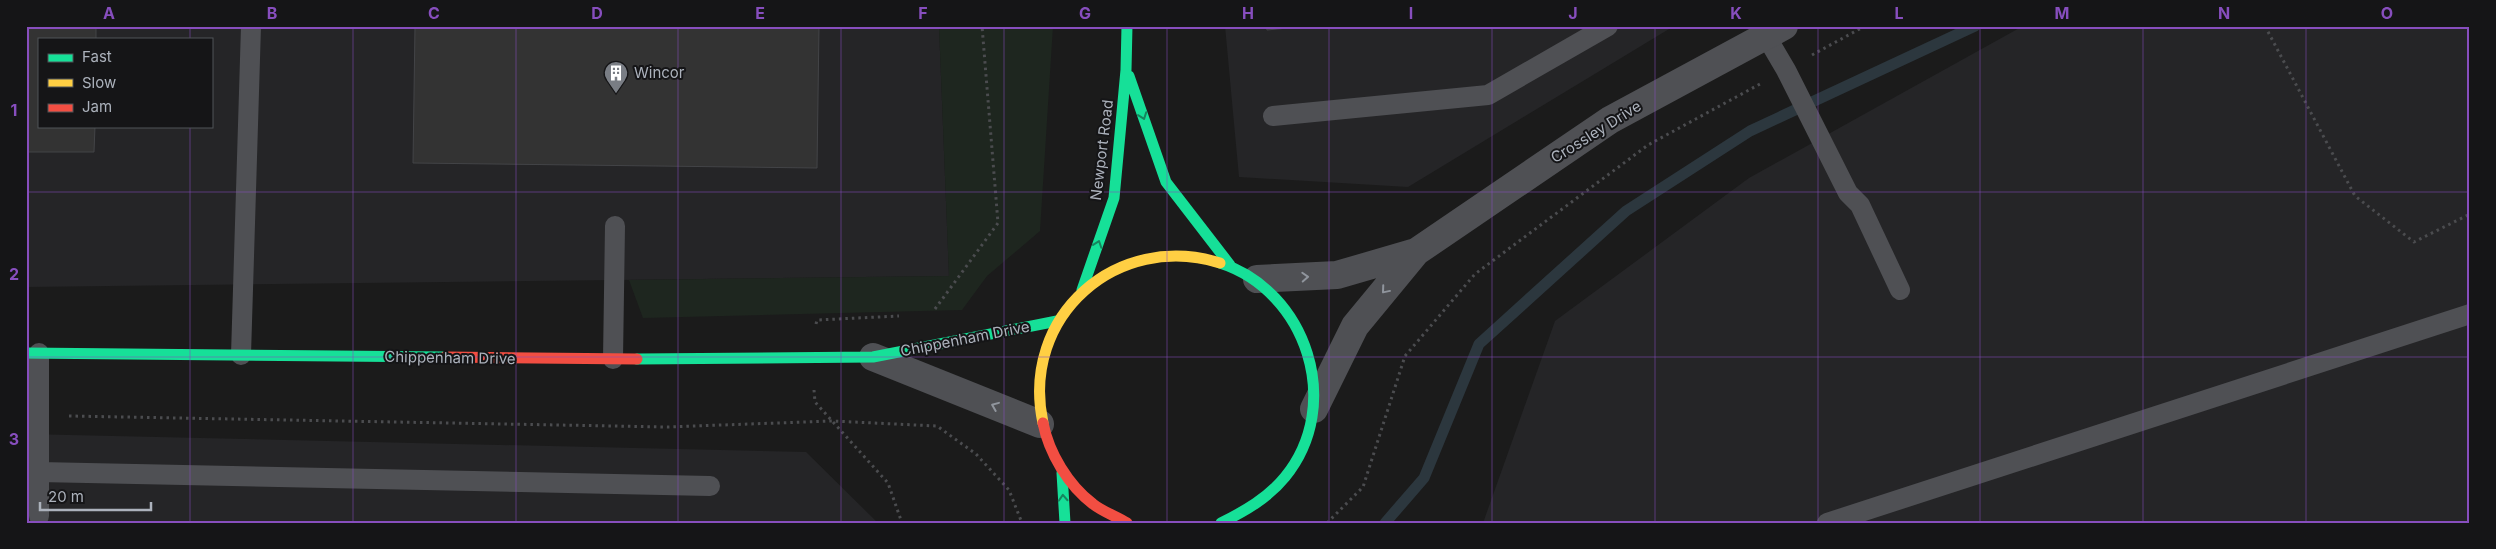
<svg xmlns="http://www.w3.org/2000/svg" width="2496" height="549" font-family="Inter,sans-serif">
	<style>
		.built { fill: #252527; fill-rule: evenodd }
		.green { fill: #1e261f }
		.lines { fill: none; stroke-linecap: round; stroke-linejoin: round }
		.stream { stroke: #2c373e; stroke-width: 11 }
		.building { fill: #333; stroke: #434447 }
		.path { stroke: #4b4c4f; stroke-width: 3; stroke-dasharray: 2.5 4; stroke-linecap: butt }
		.lane { stroke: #4f5054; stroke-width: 20 }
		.street { stroke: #4f5054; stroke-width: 28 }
		.fast { stroke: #16e098; stroke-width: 11 }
		.slow { stroke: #ffcf43; stroke-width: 11 }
		.jam { stroke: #f24e42; stroke-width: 11 }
		.oneway { stroke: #16855e }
		.oneway2 { stroke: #90959d }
		.grid { fill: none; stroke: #874ebe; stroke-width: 1; stroke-opacity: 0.55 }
		.labels { text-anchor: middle; stroke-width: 4; stroke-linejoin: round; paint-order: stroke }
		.poi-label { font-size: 15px; fill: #acb2bc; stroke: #151517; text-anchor: start }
		.street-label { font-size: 15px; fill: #acb2bc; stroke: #151517 }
		.neatline { fill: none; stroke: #874ebe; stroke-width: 2 }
		.grid-label { font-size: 16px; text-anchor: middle; font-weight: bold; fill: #874ebe }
	</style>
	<rect width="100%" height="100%" fill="#1b1b1b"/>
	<path class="built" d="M26 26H939L949 276 26 287ZM39 39H211V126H39Z
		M1225 26H1674L1408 187 1239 177Z
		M2023 26H2470V523H1483L1555 321 1749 178Z
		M26 434 806 452 878 523H26Z"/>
	<path class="green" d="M939 26H1053L1040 231 987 276 962 310 643 318 629 280 949 276Z"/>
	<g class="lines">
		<path class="stream" d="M1385 523 1424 478 1479 344 1626 211 1750 131 1975 26"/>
	</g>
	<path class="building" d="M26 26H96V39H39V126H95L94 152H26Z
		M415 26H819L817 168 413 163Z
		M1266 26H1309L1267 30Z"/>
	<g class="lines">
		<path class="path" d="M2265 26 2355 196 2414 242 2470 214
			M1812 55 1865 26
			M935 309 998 223 982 26
			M816 324 817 320 899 316
			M814 390 815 402 888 483 902 523
			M69 416 667 427 832 421 937 426 976 454 1009 490 1022 523
			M1327 523 1363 487 1405 356 1475 274 1648 145 1760 84"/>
		<path class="lane" d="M1766 36 1786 70 1848 193 1860 205 1900 290
			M1273 116 1488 95 1608 26
			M39 353V516
			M241 355 251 26
			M613 359 615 226
			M39 472 710 486
			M1827 523 2470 314"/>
		<path class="street" d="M1257 279 1337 275 1416 252
			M873 357 1040 424
			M1314 409 1355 326 1416 252 1610 120 1784 26"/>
		<path class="fast" d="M1129 76 1166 182 1230 265
			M1220 263C1307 291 1344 405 1285 477 1268 498 1245 511 1221 523
			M1082 290 1114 198 1126 70 1127 26
			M26 353 445 357
			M637 359 873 357 1057 321
			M1062 473 1065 523"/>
		<path class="slow" d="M1043 423C1020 316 1117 231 1220 263"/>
		<path class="jam" d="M445 357 637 359
			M1043 423C1049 453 1068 485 1093 504 1103 512 1116 516 1127 523"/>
	</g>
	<defs><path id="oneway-chevron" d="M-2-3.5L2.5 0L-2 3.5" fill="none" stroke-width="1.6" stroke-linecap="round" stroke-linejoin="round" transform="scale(1.25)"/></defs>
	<g class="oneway">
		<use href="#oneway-chevron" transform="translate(1143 116) rotate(70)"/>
		<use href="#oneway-chevron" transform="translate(1098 244) rotate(-71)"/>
		<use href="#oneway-chevron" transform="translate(1063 498) rotate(-93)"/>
	</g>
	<g class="oneway2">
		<use href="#oneway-chevron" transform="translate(1305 277) rotate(-3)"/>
		<use href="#oneway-chevron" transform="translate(1385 290) rotate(130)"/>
		<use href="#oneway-chevron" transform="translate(995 406) rotate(-158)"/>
	</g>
	<path class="grid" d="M190 26V39M353 26V523M516 26V523M678 26V523M841 26V523M1004 26V523M1167 26V523M1329 26V523M1492 26V523M1655 26V523M1818 26V523M1980 26V523M2143 26V523M2306 26V523M190 126V523M26 192H2470M26 357H2470"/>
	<defs>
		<g id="building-pin" transform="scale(1.25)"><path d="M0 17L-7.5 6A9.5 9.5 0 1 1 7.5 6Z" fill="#797d84" stroke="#151517"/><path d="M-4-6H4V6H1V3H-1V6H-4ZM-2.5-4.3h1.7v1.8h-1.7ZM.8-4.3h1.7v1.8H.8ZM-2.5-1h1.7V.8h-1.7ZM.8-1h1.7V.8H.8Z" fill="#fff"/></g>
	</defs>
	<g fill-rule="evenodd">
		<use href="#building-pin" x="616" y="73"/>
	</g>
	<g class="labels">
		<g class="poi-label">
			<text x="634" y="78">Wincor</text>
		</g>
		<g class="street-label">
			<text transform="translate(1596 132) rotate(-32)" y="5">Crossley Drive</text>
			<text transform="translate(1102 150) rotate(-83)" y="5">Newport Road</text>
			<text transform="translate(965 339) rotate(-11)" y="5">Chippenham Drive</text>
			<text transform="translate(450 358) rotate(1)" y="5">Chippenham Drive</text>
		</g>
	</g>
	<rect width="2496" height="549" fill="none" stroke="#151517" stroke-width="55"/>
	<rect x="38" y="38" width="175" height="90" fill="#151517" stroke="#515459"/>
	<rect x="48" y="54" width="25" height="8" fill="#16e098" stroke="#515459"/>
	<text x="82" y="62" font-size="15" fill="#acb2bc">Fast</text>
	<rect x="48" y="79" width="25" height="8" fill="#ffcf43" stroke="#515459"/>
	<text x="82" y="88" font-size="15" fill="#acb2bc">Slow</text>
	<rect x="48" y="104" width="25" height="8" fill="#f24e42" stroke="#515459"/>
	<text x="82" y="112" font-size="15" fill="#acb2bc">Jam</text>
	<path d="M40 502v8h111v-8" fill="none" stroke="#acb2bc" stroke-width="2.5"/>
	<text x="48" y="502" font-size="15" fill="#acb2bc" stroke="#151517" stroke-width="4" paint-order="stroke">20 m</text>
	<rect x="28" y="28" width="2440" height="494" class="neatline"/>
	<g class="grid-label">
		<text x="109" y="19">A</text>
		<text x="272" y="19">B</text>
		<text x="434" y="19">C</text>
		<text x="597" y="19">D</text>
		<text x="760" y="19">E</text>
		<text x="923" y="19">F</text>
		<text x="1085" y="19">G</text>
		<text x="1248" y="19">H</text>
		<text x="1411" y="19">I</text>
		<text x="1573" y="19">J</text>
		<text x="1736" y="19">K</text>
		<text x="1899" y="19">L</text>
		<text x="2062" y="19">M</text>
		<text x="2224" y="19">N</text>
		<text x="2387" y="19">O</text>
		<text x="14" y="116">1</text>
		<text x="14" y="280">2</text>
		<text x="14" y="445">3</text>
	</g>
</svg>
